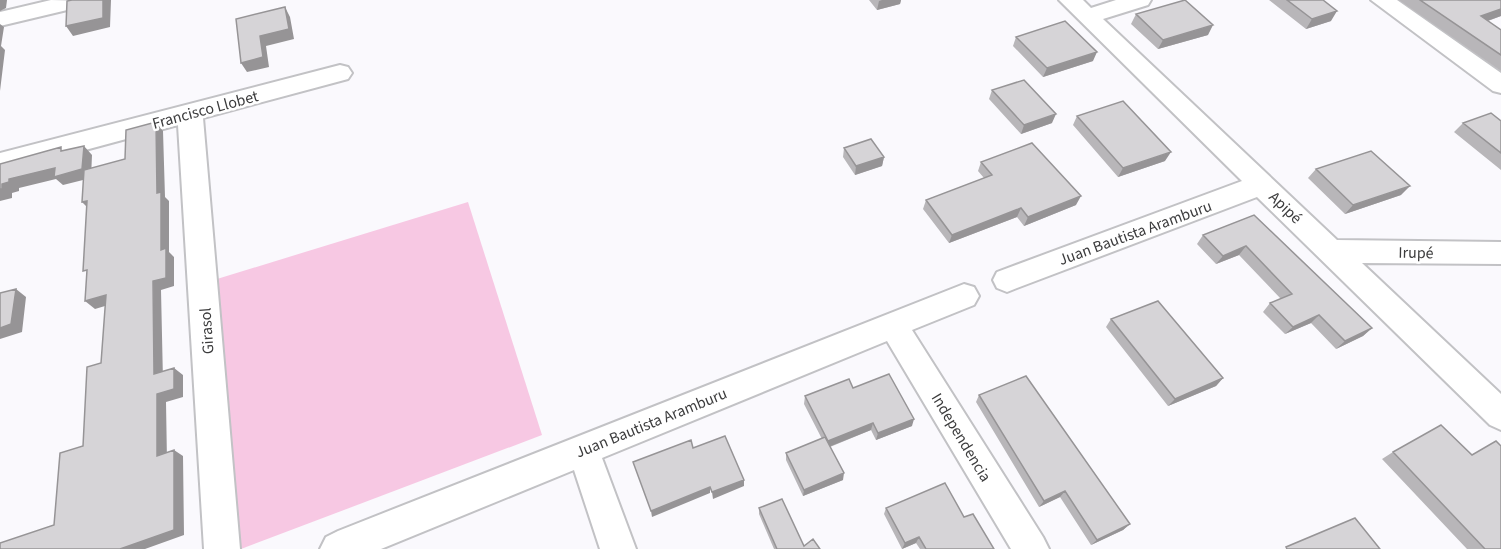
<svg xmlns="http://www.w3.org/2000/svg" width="1501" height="549" font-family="'Source Sans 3',sans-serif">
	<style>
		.green { fill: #f7c8e3 }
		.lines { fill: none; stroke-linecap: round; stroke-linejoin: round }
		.street-casing { stroke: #c2c2c5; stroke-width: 4 }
		.street { fill: #fff; fill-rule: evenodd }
		.wall { fill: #b8b6b9 }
		.shaded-wall { fill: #969496 }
		.building { fill: #d6d4d7; stroke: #969496; stroke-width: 1.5 }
		.labels { text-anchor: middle; stroke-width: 5; stroke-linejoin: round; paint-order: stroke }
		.street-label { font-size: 16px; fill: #3c3c3d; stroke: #fff }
	</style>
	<rect width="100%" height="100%" fill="#faf9fd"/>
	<path class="green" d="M468 202 542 435 241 549 217 279Z"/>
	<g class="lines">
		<g class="street-casing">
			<path id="street" d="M51 0 87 1 84 6 0 26V12Z
				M1059 0H1083L1091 8 1116 0H1151L1148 5 1103 19 1337 240 1501 242V264L1362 263 1501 394V430L1490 425 1257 197 1017 288 1007 292 997 288 993 280 997 272 1242 181Z
				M1371 0H1397L1501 73V93L1493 91Z
				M340 65 348 67 352 73 348 79 203 118 240 549H204L178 125 0 173V153Z
				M964 284 974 287 979 296 974 305 912 330 1043 537 1049 549H1011L887 341 602 458 636 549H600L574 470 381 549H320L326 537 338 531Z"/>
		</g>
		<use href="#street" class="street"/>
	</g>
	<path class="wall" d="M869 0H901L900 4 877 10Z
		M1269 0H1323L1331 21 1306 29Z
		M1399 0H1501V16L1488 21 1501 30V71Z
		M1136 14 1208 35 1158 49 1131 24Z
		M1016 37 1093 61 1043 77 1013 46Z
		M992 90 1052 123 1021 134 989 99Z
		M1077 116 1165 161 1118 177 1073 125Z
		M1501 121V170L1454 132 1463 123Z
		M844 148 884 157 882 166 855 175 843 157Z
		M981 162 1076 205 1024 226 1017 217 949 243 923 209 926 200 984 178 978 171Z
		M1316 169 1401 195 1345 214 1308 178Z
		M1254 215 1372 328 1363 336 1336 349 1311 323 1285 334 1263 312 1270 303 1281 299 1239 255 1216 264 1197 244 1203 235Z
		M1111 319 1223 378 1216 386 1168 406 1106 327Z
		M853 388 912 426 876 440 871 430 830 447 843 480 803 496 786 460V453L822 439 804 404 805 396Z
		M979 395 1130 524 1123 530 1091 545 1060 497 1039 507 976 402Z
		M1393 452 1471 455 1501 549H1467L1382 459Z
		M759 508 804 546 820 549H774L759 514Z
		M886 508 964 517 994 549H920L916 543 902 549 884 514Z"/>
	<path class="shaded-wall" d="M0 0H7L6 8 0 11Z
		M103 0H111L110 27 73 36 66 26Z
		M882 0H901L900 4 877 10 879 1Z
		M285 7 290 17 294 39 266 46 269 67 247 72 241 63 260 36Z
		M1501 9V16L1473 26 1481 16Z
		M1337 11 1331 21 1306 29 1312 19Z
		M0 24 4 27 1 46 5 50 0 91Z
		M1213 25 1208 35 1158 49 1163 40Z
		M1097 52 1093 61 1043 77 1047 68Z
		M1056 114 1052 123 1021 134 1024 125Z
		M156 122 163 131 165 197 169 201V252L174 257V286L161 290 163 381 154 374 153 281 161 250 157 193Z
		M84 146 92 155 91 178 63 185 56 179 19 188V191L12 193V198L0 201V189L2 184 9 179Z
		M1171 152 1165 161 1118 177 1123 168Z
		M884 157 882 166 855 175 856 166Z
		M1410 186 1401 195 1345 214 1353 205Z
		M1081 196 1076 205 1024 226 1028 217Z
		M87 201 91 211 82 202Z
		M1021 208 1017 217 949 243 952 235Z
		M1246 246 1239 255 1216 264 1223 256Z
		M16 289 26 297 22 332 0 339V328Z
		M106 295 115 303 95 309 85 301Z
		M1319 315 1311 323 1285 334 1293 327Z
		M1372 328 1363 336 1336 349 1345 341Z
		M174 368 183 375V397L166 402 167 462 157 456V394Z
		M1223 378 1216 386 1168 406 1175 399Z
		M914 419 912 426 876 440 878 433Z
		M873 423 871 430 826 448 828 441Z
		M174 450 183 456 184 535 145 549H120Z
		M844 473 843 480 803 496 804 490Z
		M744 480V486L713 499 712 492Z
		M710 487V493L652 517 651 511Z
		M1065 491 1060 497 1039 507 1044 501Z
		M1130 524 1123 530 1091 545 1097 540Z
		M919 537 916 543 902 549 905 543Z"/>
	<path class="building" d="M72 0H103V18L66 26 67 1Z
		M1185 0 1213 25 1163 40 1136 14Z
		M1287 0H1323L1337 11 1312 19Z
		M1420 0H1501V9L1481 16 1501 30V55Z
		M285 7 289 29 260 36 263 57 241 63 236 19Z
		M1065 21 1097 52 1047 68 1016 37Z
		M1024 80 1056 114 1024 125 992 90Z
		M1123 101 1171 152 1123 168 1077 116Z
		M1491 113 1501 121V153L1463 123Z
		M156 122 157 193 161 192V250L166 248V278L153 281 154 374 174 368V389L157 394V456L174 450V530L120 549H0V543L54 525 60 453 83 446 87 367 101 363 106 295 85 301 87 270 83 271 87 201 82 202 84 170 125 159 126 130Z
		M871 139 884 157 856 166 844 148Z
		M1032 143 1081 196 1028 217 1021 208 952 235 926 200 992 175 981 162Z
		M84 146 82 169 54 177 55 168 9 179V182L2 184V189H0V164L61 147V151Z
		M1371 151 1410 186 1353 205 1316 169Z
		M1254 215 1372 328 1345 341 1319 315 1293 327 1270 303 1292 294 1246 246 1223 256 1203 235Z
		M16 289 11 324 0 328V293Z
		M1158 301 1223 378 1175 399 1111 319Z
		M889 374 914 419 878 433 873 423 828 441 805 396 849 379 853 388Z
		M1026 376 1130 524 1097 540 1065 491 1044 501 979 395Z
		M1441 425 1472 455 1496 441 1501 446V549H1485L1393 452Z
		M725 436 744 480 712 492 710 487 651 511 633 462 691 440 693 448Z
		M825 437 844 473 804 490 786 453Z
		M945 483 964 517 973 514 994 549H926L919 537 905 543 886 508Z
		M782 499 804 546 813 539 820 549H777L759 508Z
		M1355 518 1380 549H1287L1286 547Z"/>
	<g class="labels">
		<g class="street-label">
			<text transform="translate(205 109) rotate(-15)" y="6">Francisco Llobet</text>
			<text transform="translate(1286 207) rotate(44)" y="6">Apipé</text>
			<text transform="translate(1135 232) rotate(-20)" y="6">Juan Bautista Aramburu</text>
			<text transform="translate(1416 252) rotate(1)" y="6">Irupé</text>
			<text transform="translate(206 331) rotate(-94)" y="6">Girasol</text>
			<text transform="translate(651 422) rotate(-22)" y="6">Juan Bautista Aramburu</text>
			<text transform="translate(962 437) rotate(59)" y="6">Independencia</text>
		</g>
	</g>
</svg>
